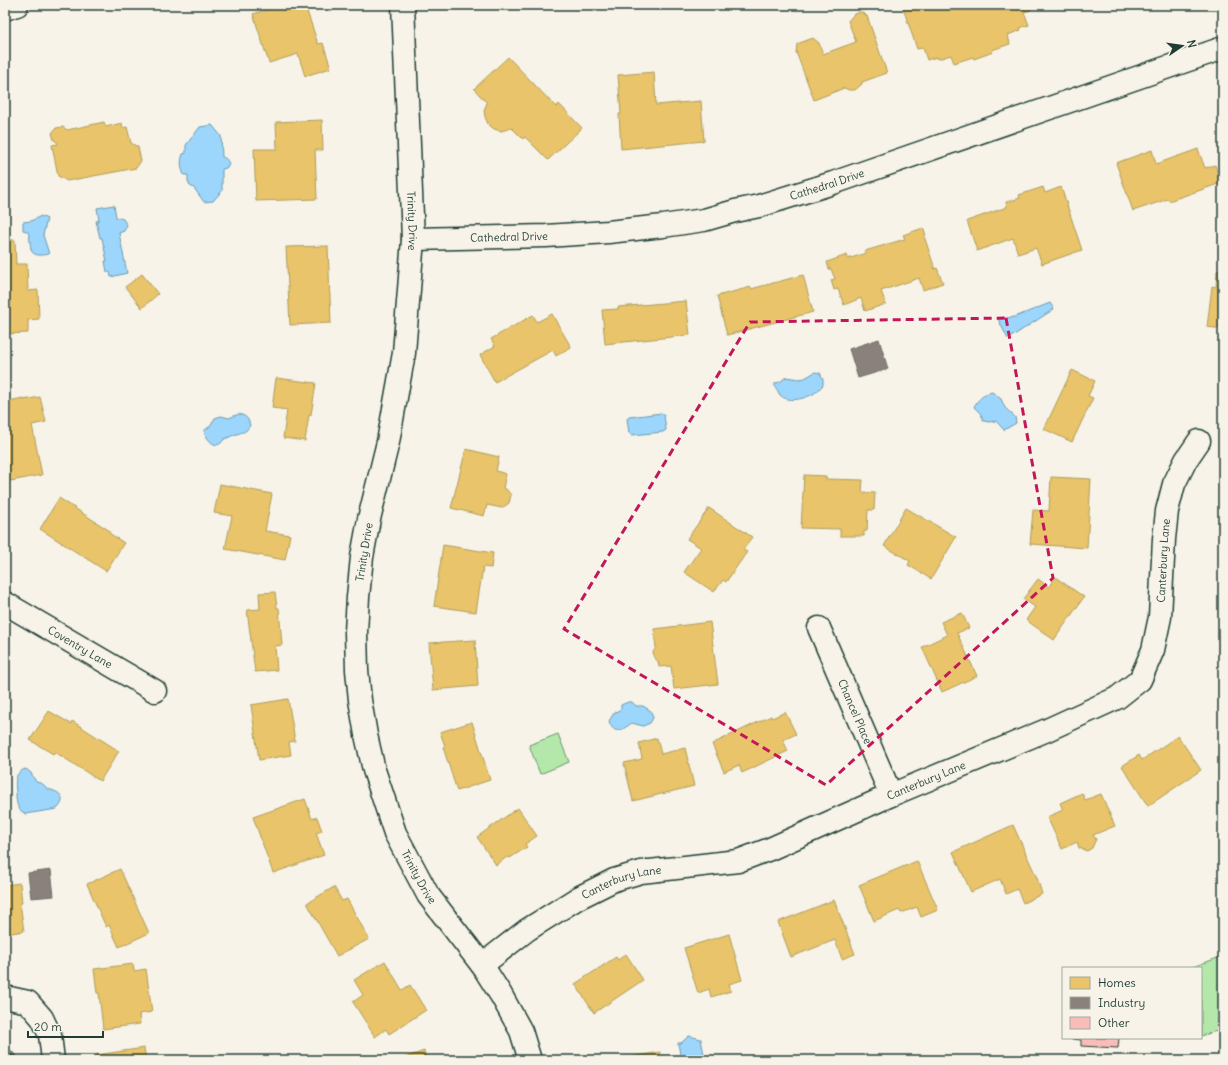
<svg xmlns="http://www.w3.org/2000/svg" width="1228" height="1065" font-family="Delius,sans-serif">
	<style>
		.green { fill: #b3e8aa; stroke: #69926f }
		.water { fill: #9dd6fd; stroke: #6b99ad }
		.homes { fill: #e9c46a; stroke: #ac9c5a }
		.industry { fill: #8a817c; stroke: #6a6d66 }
		.building { fill: #f9bdb9; stroke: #1f3d34 }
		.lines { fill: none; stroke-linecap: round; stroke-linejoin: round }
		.street-casing { stroke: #1f3d34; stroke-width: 25 }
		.secondary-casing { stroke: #1f3d34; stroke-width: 25 }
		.street { stroke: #f7f3e8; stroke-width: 22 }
		.secondary { stroke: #f7f3e8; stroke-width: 22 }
		.marked { fill: none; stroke: #c2185b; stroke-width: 3; stroke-dasharray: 8 5; stroke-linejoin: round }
		.labels { text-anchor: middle; stroke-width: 4; stroke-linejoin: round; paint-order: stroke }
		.street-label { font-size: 11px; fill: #1f3d34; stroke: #f7f3e8 }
	</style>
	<rect width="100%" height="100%" fill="#f7f3e8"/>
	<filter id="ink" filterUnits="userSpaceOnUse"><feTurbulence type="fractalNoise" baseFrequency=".025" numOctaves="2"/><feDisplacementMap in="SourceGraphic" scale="8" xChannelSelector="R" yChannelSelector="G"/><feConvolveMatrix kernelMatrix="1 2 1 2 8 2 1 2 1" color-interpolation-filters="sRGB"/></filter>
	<g filter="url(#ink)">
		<path class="green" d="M558 734 569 762 540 774 529 745Z
			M1223 956V1029L1201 1036V968H1190Z"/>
		<path class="water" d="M212 125 221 136 222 157C226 158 228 160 229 165L226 168 222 169V191L213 201 204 202 194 188 190 186 188 181V175H184C181 167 180 162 183 154L186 153V145L200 127Z
			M114 205 116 217 123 219 127 225 124 231 119 233 127 273 111 277 110 272H107L105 261H107L102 238H100L96 221 99 220 97 208Z
			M41 216 47 219 43 235 49 254C25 259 33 246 28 232L23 230V222L31 221Z
			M1050 303 1054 309 1008 339 998 319 1015 317Z
			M815 372 820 373 823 379V385C820 388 817 392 813 394 804 399 788 403 780 395 778 392 778 390 775 387V383L780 382 786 377 799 379 805 378Z
			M992 392 1001 399 1005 408 1015 417 1016 423 1004 430 996 421 989 422 984 421 981 414 974 407C977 400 985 393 992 392Z
			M662 413 664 415 666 430 663 432 632 435 629 433 627 419 629 417Z
			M239 414C246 416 248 418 250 425 246 433 244 431 237 434 232 435 229 438 224 439 217 452 207 440 204 431L210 426 215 418 221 416 229 418Z
			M628 702H632L636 706H643L651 711 653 718 650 723 643 726 632 723C623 729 614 737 609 721L614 713 621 709V705Z
			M26 769 31 773 36 782C42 783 44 784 47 789 58 791 69 797 57 809L25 814C24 812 22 812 20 810 16 805 16 798 16 792 15 782 14 772 26 769Z
			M689 1036 701 1039 705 1060H681L678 1043H681Z"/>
		<path class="homes" d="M281 5H305L318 44 323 43 331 68 305 76 298 54 269 63 253 14Z
			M902 5H1029L1031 10 1024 12 1029 25 1020 28 1021 30 1008 35 1010 44 992 50 993 52 974 59 973 57 954 63 951 55 938 59 937 57 927 60 923 48 917 49Z
			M861 12 867 16 887 73 862 82V84L855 90H849L844 88 814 100 796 52 797 44 813 38 819 43 823 54 856 42 848 21 854 14Z
			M508 57 556 107 559 104 582 128 548 160 525 137 523 139 512 128 501 131 494 129 488 124 485 117 484 110 487 103 474 89Z
			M654 72 656 105 701 101 704 141 621 149 619 114H621L618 75Z
			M322 120 323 150H315L317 199 256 201 254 149H277L276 122Z
			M104 122 106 127 122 123 123 128 127 127 131 143 138 147 141 161 136 168 67 181 58 176 52 145 58 144 57 142 54 140 52 133 56 128 63 127 67 130Z
			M1198 149 1205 168 1215 165 1221 183 1169 201 1168 199 1133 211 1116 163 1152 150 1156 164Z
			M1043 187 1045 193 1061 187 1082 250 1042 264 1036 248 1018 254 1013 238 977 251 967 221 1007 207 1006 202 1020 198 1019 195Z
			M923 228 926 235 924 236 935 269 937 268 943 283 923 290 919 278 881 291 886 304 865 311 861 298 844 305 838 289 834 290 831 280 835 279 831 269H829L827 262 847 255 848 259 866 253 865 251 905 239 903 235Z
			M5 240H15L16 264H27L28 291 38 290 39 319 28 320V333L5 334Z
			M328 246 331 323 290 325 286 247Z
			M1222 268H1223V329L1207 327 1212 286 1216 287 1217 271Z
			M142 274 158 294 142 308 125 287Z
			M803 275 813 312 727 335 717 296 751 287V289Z
			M686 301 690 335 605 344 602 310 618 309V307Z
			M552 314 571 347 556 356 553 350 495 382 480 355 495 346 491 339 533 315 537 322Z
			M1072 370 1095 381 1088 396 1093 398 1072 442 1044 429Z
			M276 378 316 383 311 415H309L305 441 283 438 287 410 272 408Z
			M7 390 9 401 23 398V400L40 397 46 422 32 425 42 475 5 482V391Z
			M466 449 499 457 496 471 506 474 503 488 506 489 511 495 509 503 502 508 487 505 484 516 451 508Z
			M804 475 826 476V479L863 480 862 492 875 493 874 510H868L867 531H864V536H840V529L801 528Z
			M1051 477 1091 479 1087 548 1030 544 1033 510 1049 511Z
			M220 484 272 494 265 531 290 535 285 560 225 549 232 516 214 513Z
			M59 498 110 531 109 533 124 543 106 571 40 529Z
			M709 508 752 537 743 550 747 552 726 582 723 580 714 592 684 572 701 548 687 539Z
			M906 508 956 537 931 579 908 565 910 561 884 546Z
			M443 545 493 553 491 568 483 567 476 612 434 606Z
			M1055 577 1084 597 1054 640 1026 620 1035 607 1023 599 1038 579 1049 587Z
			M275 592 277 608H279L282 645 275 646 277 670 255 672 247 610 260 609 259 593Z
			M962 613 969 628 957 633 977 676 942 692 922 647 947 635 941 622Z
			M710 622 718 684 674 689 671 666 659 667 658 661 654 658 653 652 656 648 654 629Z
			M475 640 478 686 433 690 429 643Z
			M288 699 295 741 289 742 291 755 259 760 251 705Z
			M49 711 71 724 72 721 119 751 100 781 55 752 53 754 30 740Z
			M785 712 796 734 783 740 788 751 742 773 739 765 724 772 712 744 771 716 772 718Z
			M472 722 490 780 457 791 443 747 445 746 440 732Z
			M1178 736 1201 770 1148 806 1122 766 1139 755 1142 760Z
			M657 738 661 754 685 748 694 786 633 801 624 763 642 759 639 743Z
			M1082 793 1085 800 1101 794 1115 826 1093 835 1096 839 1092 848 1087 851 1079 848 1077 842 1062 849 1047 817 1063 810 1060 803Z
			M305 799 312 819 317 817 322 831 316 833 324 855 273 873 253 817Z
			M518 808 537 836 525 844 527 847 510 858 507 857 496 865 477 837Z
			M1013 825 1037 878 1042 894 1023 903 1017 889 1006 894 1000 879 971 892 953 852Z
			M917 861 938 910 921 917 917 907 901 913 899 910 874 921 859 885Z
			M120 869 149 933 119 947 109 925 106 927 87 884Z
			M20 883 22 903H20L24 931 5 934V885Z
			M334 887 342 901 347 899 369 939 337 956 307 903Z
			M834 900 855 954 842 959 835 940 791 957 778 922Z
			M729 934 742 980 729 984 731 991 711 997 709 989 698 993 684 948Z
			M626 954 643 980 594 1013 575 984 616 957 618 960Z
			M385 961 402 990 410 985 426 1010 389 1034 386 1029 375 1037 353 1002 363 995 354 980Z
			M133 964 134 971 146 969 152 1012 139 1014 140 1024 103 1029 99 993H97L94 969Z
			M144 1048 146 1060H97L96 1055Z
			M424 1051 427 1060H399Z
			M660 1052 661 1060H612Z"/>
		<path class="industry" d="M879 339 888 369 858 378 849 349Z
			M51 870 54 896 31 898 28 873Z
			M9 1049 21 1060H5V1053Z"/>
		<path class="building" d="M1072 1038H1119L1118 1048 1081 1046V1040L1072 1039Z"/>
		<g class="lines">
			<g class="street-casing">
				<g id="street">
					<path id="s1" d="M403 5 413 239 404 353 388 442 369 519 362 557 358 597 356 632 357 670 360 700 366 735 374 770 395 833 428 895 482 965 501 995 521 1031 530 1060"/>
					<path id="s2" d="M413 239 546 236 608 232 663 226 704 220 735 211 759 206 833 183 1223 48"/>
					<path id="s3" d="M5 603 155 691"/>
					<path id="s4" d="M819 628 891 795"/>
					<path id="s5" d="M482 965 527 930 578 898 614 880 641 872 738 861 770 849 891 795 1047 730 1117 698 1140 680 1153 650 1160 617 1164 539 1167 511 1174 484 1186 460 1199 441"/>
					<path d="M5 997 28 1002 42 1018 50 1035 53 1060"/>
				</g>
			</g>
			<g class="secondary-casing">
				<path id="secondary" d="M5 9 17 5"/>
			</g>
			<use href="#street" class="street"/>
			<use href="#secondary" class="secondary"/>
		</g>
	</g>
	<path class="marked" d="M1006 318 1053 578 826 785 564 629 750 322Z"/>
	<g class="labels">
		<g class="street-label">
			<text dy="4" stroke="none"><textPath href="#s2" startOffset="420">Cathedral Drive</textPath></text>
			<text dy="4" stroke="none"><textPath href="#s1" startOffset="216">Trinity Drive</textPath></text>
			<text dy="4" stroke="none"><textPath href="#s2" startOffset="96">Cathedral Drive</textPath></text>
			<text transform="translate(364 552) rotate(-81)" y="4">Trinity Drive</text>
			<text dy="4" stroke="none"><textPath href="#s5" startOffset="848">Canterbury Lane</textPath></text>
			<text dy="4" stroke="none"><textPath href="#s3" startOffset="87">Coventry Lane</textPath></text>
			<text dy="4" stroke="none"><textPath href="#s4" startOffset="91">Chancel Place</textPath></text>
			<text dy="4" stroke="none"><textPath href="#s5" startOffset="488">Canterbury Lane</textPath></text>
			<text dy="4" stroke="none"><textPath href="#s1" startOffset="888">Trinity Drive</textPath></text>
			<text dy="4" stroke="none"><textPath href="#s5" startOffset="164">Canterbury Lane</textPath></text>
		</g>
	</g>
	<rect width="1228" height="1065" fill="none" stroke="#f7f3e8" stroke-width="20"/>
	<rect x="10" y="10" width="1208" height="1045" fill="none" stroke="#1f3d34" stroke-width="1.5" filter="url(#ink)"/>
	<rect x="1062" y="967" width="140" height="72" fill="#f7f3e8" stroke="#a1aaa0"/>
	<rect x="1070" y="977" width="20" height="12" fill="#e9c46a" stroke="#a1aaa0"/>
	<text x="1098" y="987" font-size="12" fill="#1f3d34">Homes</text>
	<rect x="1070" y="997" width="20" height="12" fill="#8a817c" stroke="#a1aaa0"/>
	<text x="1098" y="1007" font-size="12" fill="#1f3d34">Industry</text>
	<rect x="1070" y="1017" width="20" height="12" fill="#f9bdb9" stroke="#a1aaa0"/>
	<text x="1098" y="1027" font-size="12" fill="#1f3d34">Other</text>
	<g transform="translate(1182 46) rotate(77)" stroke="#f7f3e8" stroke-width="3" paint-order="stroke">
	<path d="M0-3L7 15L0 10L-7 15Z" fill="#1f3d34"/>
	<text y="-6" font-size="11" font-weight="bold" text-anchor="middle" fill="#1f3d34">N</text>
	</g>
	<path d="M28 1031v6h75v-6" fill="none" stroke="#1f3d34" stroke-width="2"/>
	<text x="34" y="1031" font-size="12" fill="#1f3d34" stroke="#f7f3e8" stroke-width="3" paint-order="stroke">20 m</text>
</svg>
